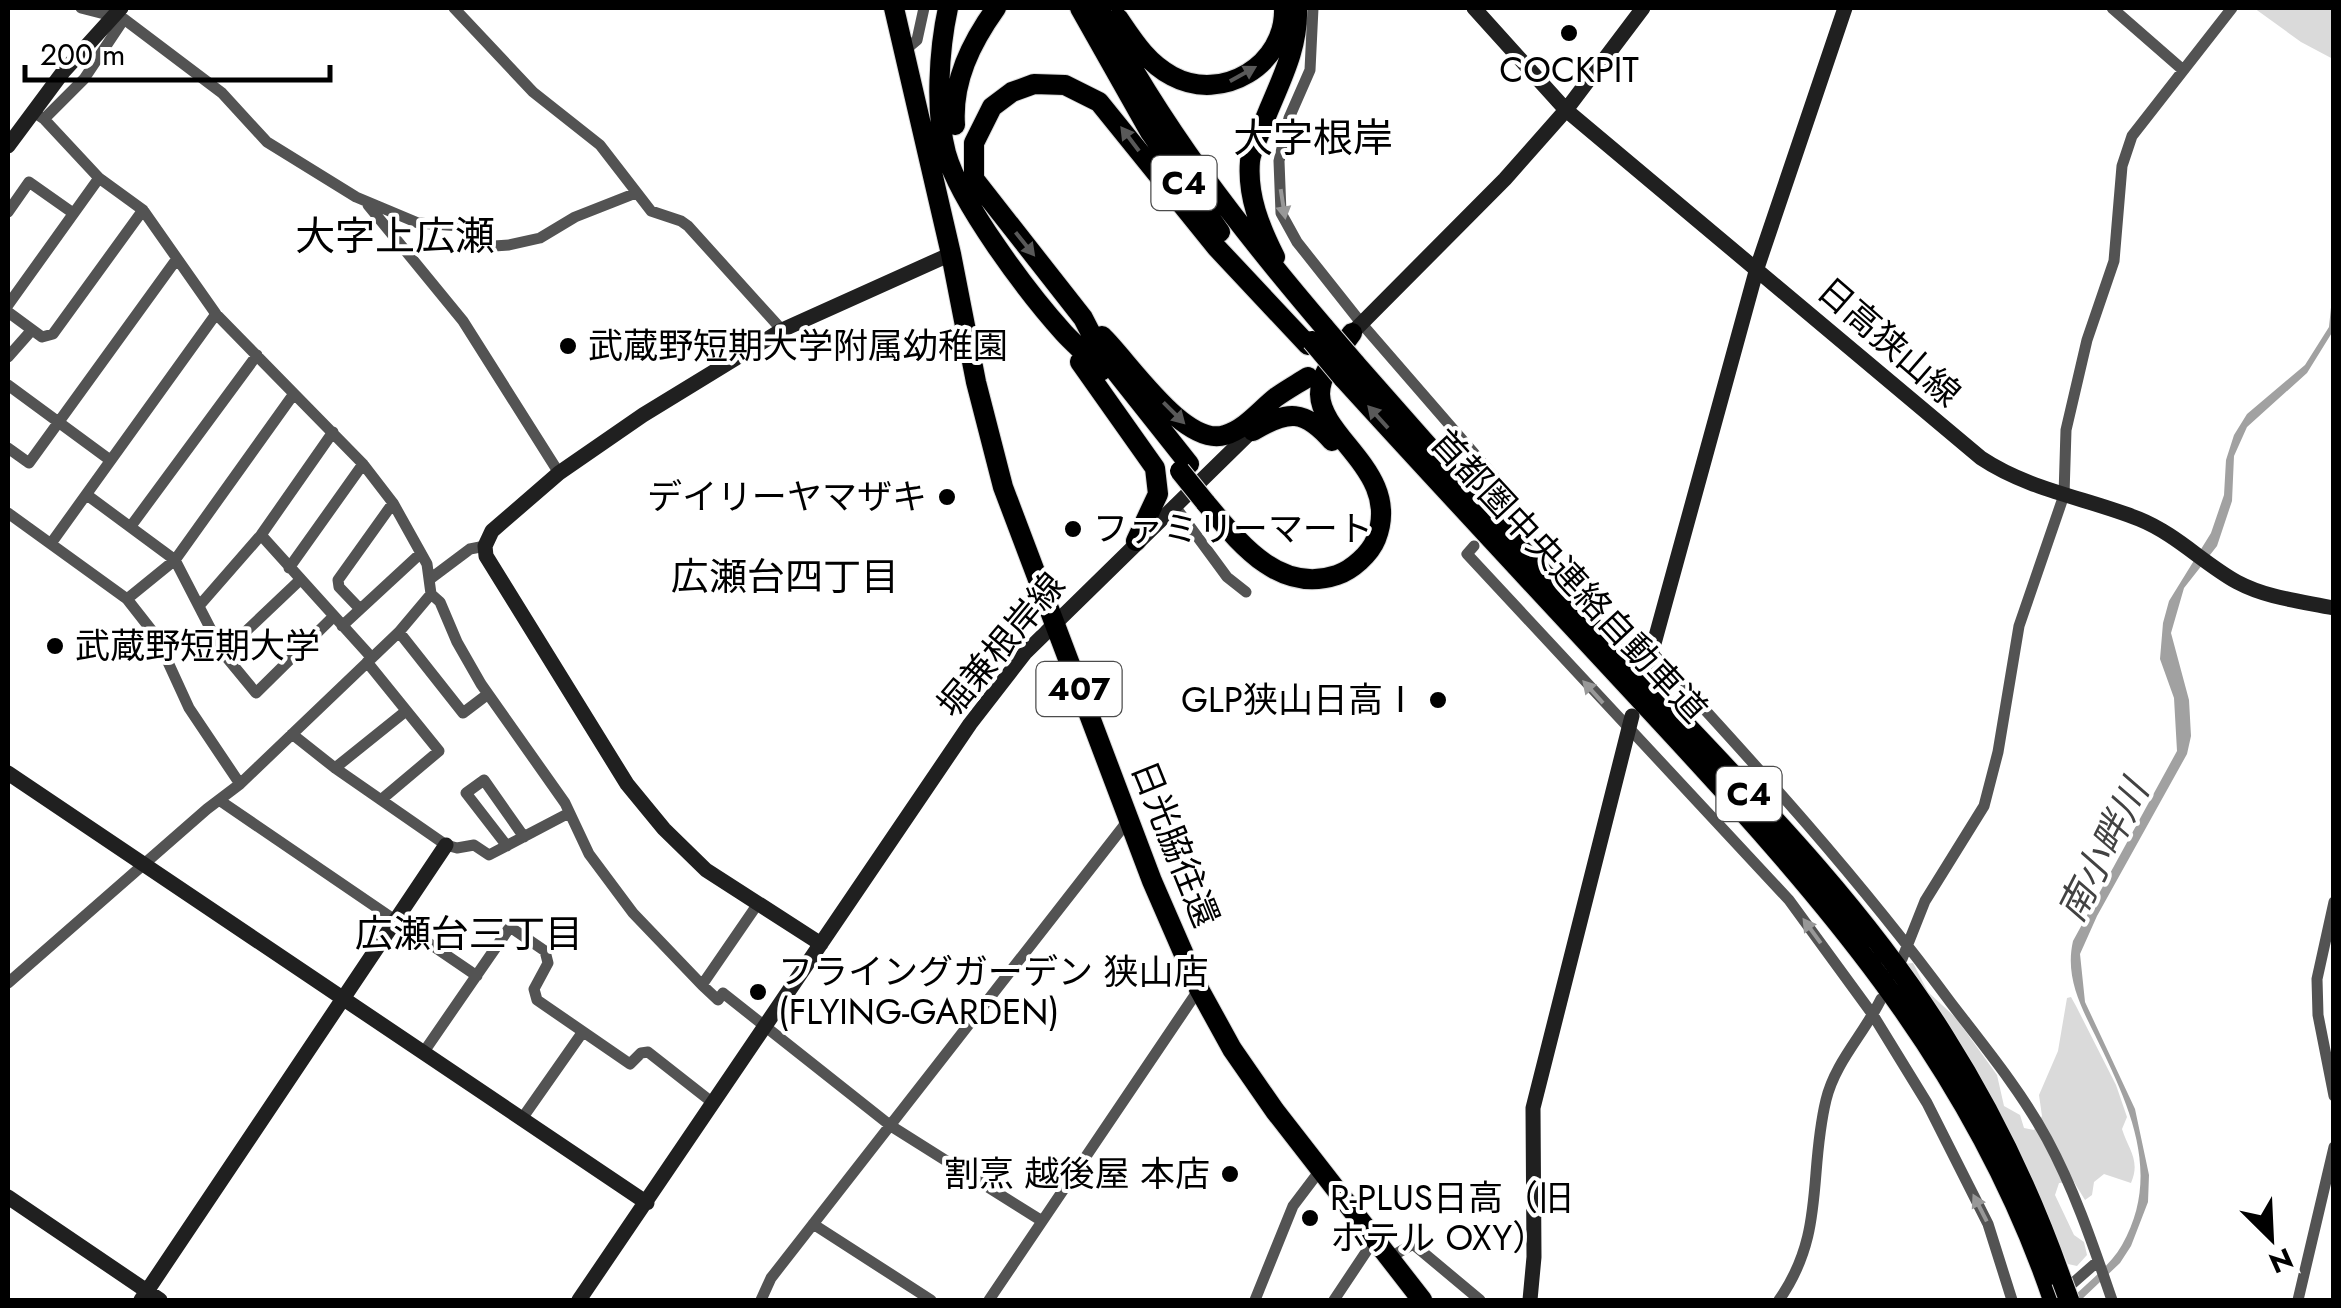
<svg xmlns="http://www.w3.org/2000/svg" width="2341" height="1308" font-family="Jost,'Noto Sans JP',sans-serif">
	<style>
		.green { fill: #dadada }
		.water { fill: #a1a1a1 }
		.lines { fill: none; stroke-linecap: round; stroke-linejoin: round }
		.highway-casing { stroke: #dbdbdb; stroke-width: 22 }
		.street { stroke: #535353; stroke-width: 11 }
		.secondary { stroke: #202020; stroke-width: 15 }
		.highway { stroke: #000; stroke-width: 20 }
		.highway-bridge-casing { stroke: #dbdbdb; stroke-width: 22; stroke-linecap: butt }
		.highway-bridge { stroke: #000; stroke-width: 20 }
		.oneway { fill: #595959 }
		.oneway2 { fill: #989898 }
		.poi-dot { fill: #000; stroke: #fff; stroke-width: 4 }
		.labels { text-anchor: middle; stroke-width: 8; stroke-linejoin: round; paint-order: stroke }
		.shield { fill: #fff; stroke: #4c4c4c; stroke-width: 2.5 }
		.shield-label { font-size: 32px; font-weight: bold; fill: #000 }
		.poi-label { font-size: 35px; fill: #000; stroke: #fff; text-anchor: start }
		.street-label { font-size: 35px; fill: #000; stroke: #fff }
		.neighbourhood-label { font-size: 38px; fill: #000; stroke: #fff }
		.water-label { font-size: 38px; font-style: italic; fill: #424242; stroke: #fff }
		.quarter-label { font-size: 40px; fill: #000; stroke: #fff }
	</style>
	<rect width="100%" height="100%" fill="#fff"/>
	<path class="green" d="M2254 8H2333V59L2301 42Z
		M1913 963 1928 992 1956 1018 1997 1075 2004 1106 2020 1115 2024 1128 2034 1130 2042 1116 2039 1095 2058 1051 2067 998 2071 997 2076 1006 2116 1085 2127 1117 2122 1129C2128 1149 2141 1160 2131 1183L2104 1174 2094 1182 2092 1195 2085 1200 2074 1182 2059 1183 2055 1195 2074 1235 2084 1242 2087 1255 2077 1266 2068 1264 2023 1162 1905 964Z"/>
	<path class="water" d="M2333 288V331L2307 373 2247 427 2234 456 2232 501 2217 546 2184 588 2171 633 2189 700 2191 736 2187 754 2097 916 2080 954 2085 1002 2135 1109 2149 1175 2148 1202 2131 1246 2120 1263 2081 1300H2070C2087 1283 2110 1266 2122 1245 2163 1173 2128 1103 2095 1035 2080 1005 2065 976 2073 941L2177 751 2174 698 2160 659 2163 623 2169 601 2211 533 2224 495 2226 460 2234 435 2247 414 2305 365 2329 327Z"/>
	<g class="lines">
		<g class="highway-casing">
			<path id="highway" d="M894 8 951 254 976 382 1003 487 1152 881 1199 989 1232 1049 1275 1111 1422 1300
				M948 8C939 49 935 112 946 153 960 203 1028 293 1064 333 1076 346 1090 357 1101 371
				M1080 8 1150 132 1220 232
				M1099 8C1161 127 1238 226 1325 328
				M1118 18C1133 40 1147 63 1172 76 1222 103 1286 65 1284 8
				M955 125C952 81 971 43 996 8
				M1275 257C1260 227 1247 196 1250 161 1251 152 1257 141 1260 132 1275 90 1299 53 1297 8
				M1102 336C1129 362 1185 448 1225 435 1245 429 1259 411 1275 398 1286 390 1297 384 1308 377
				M1080 362 1155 468 1158 494 1136 541
				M1355 363C1438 458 1523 552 1609 644 1726 769 1853 891 1944 1036 1993 1113 2032 1195 2062 1281
				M1343 378C1443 488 1545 597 1646 706 1815 888 1972 1060 2053 1300
				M1253 431C1288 410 1304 409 1332 441
				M1189 464 1101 353 1083 318 974 179V143L992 107 1012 92 1034 84 1065 85 1099 102 1217 248 1308 345
				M1205 502C1238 541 1278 595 1337 575 1352 570 1370 554 1376 539 1402 473 1321 439 1320 394 1320 372 1340 350 1352 333"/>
		</g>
		<path class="street" d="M81 8 124 19 222 93 267 142 356 197 418 223 461 226 494 246 509 245 540 238 575 217 636 193
			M454 8 533 92 600 145 651 211 681 221 688 226 782 330
			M1313 8 1310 70 1289 118 1279 161 1281 213 1297 242 1362 324 1512 497 1504 506
			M2112 8 2183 70
			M904 51 917 40 924 8
			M38 115 44 119 84 79 124 19
			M44 119 99 178 143 210 216 314 363 464 393 503 427 564 431 594 440 602 457 642 481 684 565 803 589 854 633 913 702 985
			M368 205 463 321 559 473
			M8 212 29 182 73 213
			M8 305 99 178
			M8 312 42 337 53 334 143 210
			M8 357 31 331
			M8 385 110 460
			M8 448 29 463 176 260
			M87 495 175 560 223 653 256 693 333 617
			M1174 505 1227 577 1246 592
			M8 513 127 599 156 636 189 708 240 784
			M131 526 257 355
			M261 535 372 658
			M52 542 216 314
			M1474 546 1467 554 1789 900 1873 1015 1927 1103 1988 1224 2012 1300
			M289 568 363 464
			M430 579 470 549 485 546
			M127 599 175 560 293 395
			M199 606 261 535 333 432
			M360 609 339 587 338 580 393 503
			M342 626 421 553
			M399 632 463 713 488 694
			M1651 651C1756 765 1859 878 1951 1003 1984 1046 2021 1091 2047 1139 2075 1191 2093 1245 2112 1300
			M223 653 300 580
			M367 662 439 751 382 799
			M292 734 335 768 446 845 457 848 474 845 489 855 569 813
			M335 768 406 711
			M219 800 477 976
			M507 846 466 793 484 780 524 837
			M2334 902 2317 979 2318 1015 2334 1096
			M757 905 702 985 718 1000 723 993 891 1126 1042 1221
			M1902 959 1925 901 1984 806 1998 752 2019 626 2064 495 2066 430 2087 340 2114 261 2122 166 2132 136 2232 8
			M8 983 207 809 240 784 399 632 431 594
			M423 1053 510 927 545 951 548 963 534 989 537 1000 630 1064 641 1053 648 1052 713 1103
			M521 1120 582 1033
			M813 1224 931 1300
			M1389 1258 1413 1244 1480 1300
			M2064 1291 2098 1261
			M761 1300 771 1278 1130 818
			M989 1300 1199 989
			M1255 1300 1293 1206 1321 1169
			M1334 1300 1374 1240
			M1779 1300C1826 1233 1808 1174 1826 1100 1835 1062 1864 1034 1881 999
			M2298 1300 2334 1147"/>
		<path class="secondary" d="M1474 8 1566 110 1981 458C2029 490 2086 498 2139 519 2176 534 2203 563 2237 582 2267 598 2300 601 2334 608
			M8 146 63 72 121 8
			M1346 339 1505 179 1566 110 1643 8
			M1647 669 1757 268 1845 8
			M8 773 647 1203
			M821 944 706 870 664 829 627 784 486 556 485 546 492 531 559 473 643 415 782 330 951 254
			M8 1197 160 1300
			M141 1300 446 845
			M579 1300 970 724 1025 653 1258 425
			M1530 1300 1534 1257 1533 1108 1632 716"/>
		<use href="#highway" class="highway"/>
		<g class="highway-bridge-casing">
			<path id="highway-bridge" d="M1325 328 1355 363
				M1312 341 1343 378
				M1180 471 1205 502
				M2062 1281 2069 1300"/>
		</g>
		<use href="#highway-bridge" class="highway-bridge"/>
	</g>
	<defs><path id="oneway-solid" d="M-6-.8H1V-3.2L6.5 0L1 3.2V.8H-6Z" transform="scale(2.5)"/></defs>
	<g class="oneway">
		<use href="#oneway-solid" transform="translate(1243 74) rotate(-29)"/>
		<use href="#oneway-solid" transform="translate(1130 139) rotate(-127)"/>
		<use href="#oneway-solid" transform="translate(1025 244) rotate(51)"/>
		<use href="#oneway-solid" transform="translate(1174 413) rotate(45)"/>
		<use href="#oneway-solid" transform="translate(1378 417) rotate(-132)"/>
	</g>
	<g class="oneway2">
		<use href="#oneway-solid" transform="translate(1283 204) rotate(81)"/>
		<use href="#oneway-solid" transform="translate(1593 692) rotate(-132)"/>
		<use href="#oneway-solid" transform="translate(1812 931) rotate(-126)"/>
		<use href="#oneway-solid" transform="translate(1980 1208) rotate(-117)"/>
	</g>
	<g class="poi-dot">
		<circle cx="1569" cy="33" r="10"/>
		<circle cx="568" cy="346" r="10"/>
		<circle cx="947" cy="497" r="10"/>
		<circle cx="1073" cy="529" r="10"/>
		<circle cx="55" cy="646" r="10"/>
		<circle cx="1438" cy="700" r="10"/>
		<circle cx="758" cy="992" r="10"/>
		<circle cx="1230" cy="1174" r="10"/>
		<circle cx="1310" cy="1218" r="10"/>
	</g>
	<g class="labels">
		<g class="shield">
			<rect x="1151.5" y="156" width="65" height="54" rx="8"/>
			<rect x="1036.5" y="662" width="85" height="54" rx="8"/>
			<rect x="1716.5" y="767" width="65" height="54" rx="8"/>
		</g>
		<g class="shield-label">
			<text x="1184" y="194">C4</text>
			<text x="1079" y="700">407</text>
			<text x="1749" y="805">C4</text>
		</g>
		<g class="poi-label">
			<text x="1569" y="82" text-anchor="middle">COCKPIT</text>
			<text x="588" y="358">武蔵野短期大学附属幼稚園</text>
			<text x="927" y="509" text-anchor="end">デイリーヤマザキ</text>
			<text x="1093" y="541">ファミリーマート</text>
			<text x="75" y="658">武蔵野短期大学</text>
			<text x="1418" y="712" text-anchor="end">GLP狭山日高Ⅰ</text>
			<text x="778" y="984">フライングガーデン 狭山店<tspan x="778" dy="40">(FLYING-GARDEN)</tspan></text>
			<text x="1210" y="1186" text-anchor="end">割烹 越後屋 本店</text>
			<text x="1330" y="1210">R-PLUS日高（旧<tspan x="1330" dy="40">ホテル OXY）</tspan></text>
		</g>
		<g class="street-label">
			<text transform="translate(1889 342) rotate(41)" y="12">日高狭山線</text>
			<text transform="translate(1569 576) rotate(47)" y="12">首都圏中央連絡自動車道</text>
			<text transform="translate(1001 645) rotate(-50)" y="12">堀兼根岸線</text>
			<text transform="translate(1175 844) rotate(68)" y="12">日光脇往還</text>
		</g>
		<g class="neighbourhood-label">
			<text x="785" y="590">広瀬台四丁目</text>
			<text x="469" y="947">広瀬台三丁目</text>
		</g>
		<g class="water-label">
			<text transform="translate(2103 851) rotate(-63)" y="13">南小畔川</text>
		</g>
		<g class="quarter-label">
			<text x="1313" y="152">大字根岸</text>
			<text x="395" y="250">大字上広瀬</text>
		</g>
	</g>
	<rect width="2341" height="1308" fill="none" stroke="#000000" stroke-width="20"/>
	<g transform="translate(2271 1238) rotate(156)" stroke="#ffffff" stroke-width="8" paint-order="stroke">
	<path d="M0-8L18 38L0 25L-18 38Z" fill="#000000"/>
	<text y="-15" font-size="28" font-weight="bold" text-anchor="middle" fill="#000000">N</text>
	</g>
	<path d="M25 65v15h305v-15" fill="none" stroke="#000000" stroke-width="5"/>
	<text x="40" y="65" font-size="30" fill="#000000" stroke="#ffffff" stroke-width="8" paint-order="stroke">200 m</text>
</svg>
